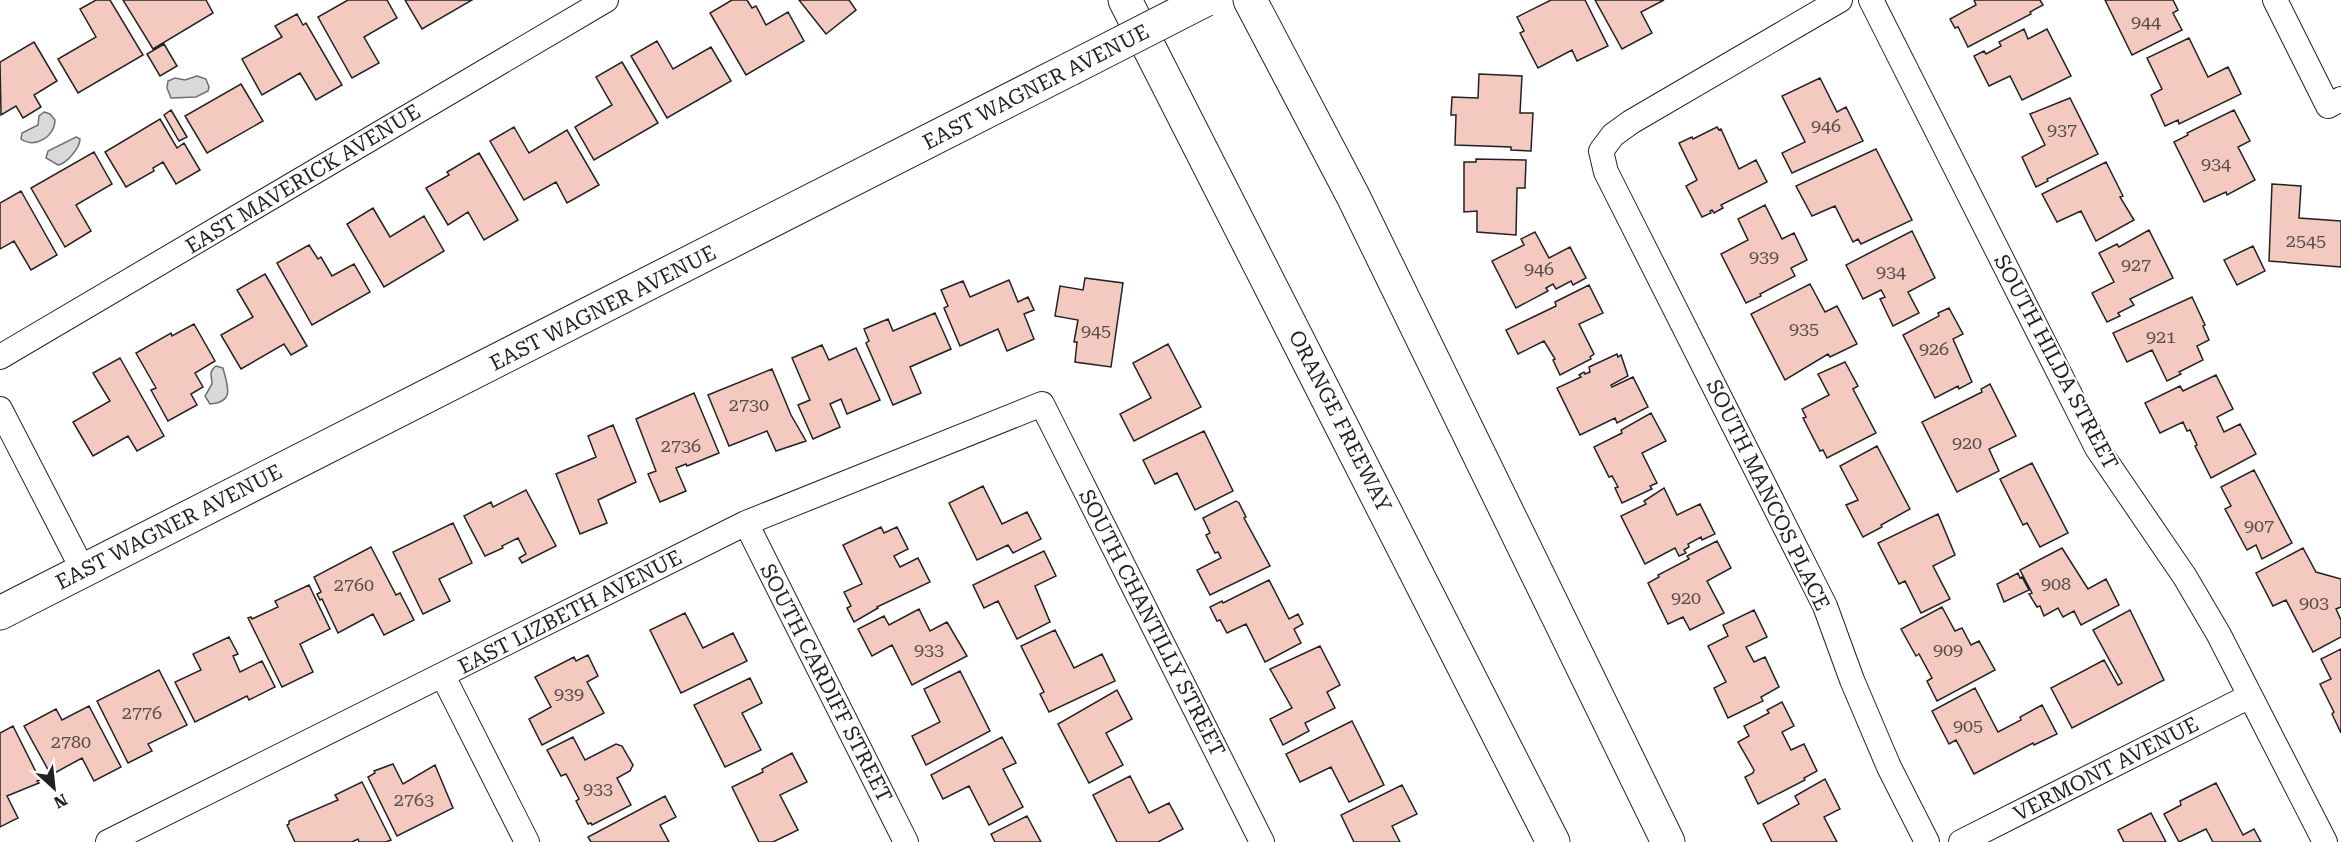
<svg xmlns="http://www.w3.org/2000/svg" width="2341" height="842" font-family="'Roboto Serif',serif">
	<style>
		.water { fill: #d9d9d9; stroke: #6f6f6f; stroke-width: 1.5 }
		.building { fill: #f3c9c0; stroke: #222; stroke-width: 1.5 }
		.lines { fill: none; stroke-linecap: round; stroke-linejoin: round }
		.street-casing { stroke: #222; stroke-width: 26 }
		.secondary-casing { stroke: #222; stroke-width: 35 }
		.highway-casing { stroke: #222; stroke-width: 35 }
		.street { stroke: #fff; stroke-width: 24 }
		.secondary { stroke: #fff; stroke-width: 33 }
		.highway { stroke: #fff; stroke-width: 33 }
		.secondary-bridge-casing { stroke: #222; stroke-width: 35; stroke-linecap: butt }
		.secondary-bridge { stroke: #fff; stroke-width: 33 }
		.labels { text-anchor: middle; stroke-width: 4.5; stroke-linejoin: round; paint-order: stroke }
		.number-label { font-size: 18px; fill: #564c4a }
		.street-label { font-size: 21px; fill: #222; stroke: #fff }
	</style>
	<rect width="100%" height="100%" fill="#fff"/>
	<path class="water" d="M197 76 206 79 209 87 208 91 196 97 171 98 167 88 168 81 175 78 185 80Z
		M44 112 50 114 55 120C55 137 34 149 21 139L22 133 38 125 39 116Z
		M76 137 80 139C80 148 66 164 58 165L46 158 48 151Z
		M216 366 223 368C227 385 236 402 210 404L205 396 212 384C212 376 208 372 216 366Z"/>
	<path class="building" d="M96 0H110L143 55 78 93 58 59 96 37 80 9Z
		M123 0H206L213 13 153 49Z
		M348 0H387L397 18 364 37 379 63 352 78 318 17Z
		M405 0H472L422 29Z
		M732 0H747L752 8 756 6 766 25 788 12 804 41 746 75 710 13Z
		M799 0H849L856 10 826 34Z
		M1551 0H1585L1608 46 1577 61 1572 50 1538 68 1520 33 1524 31 1517 17Z
		M1595 0H1664L1641 12 1652 33 1622 49Z
		M1974 0H2040L2043 5 2030 12 2031 14 1968 47 1958 27 1955 28 1950 19 1976 5Z
		M2105 0H2173L2178 10 2173 13 2182 30 2132 55Z
		M297 14 303 25 306 23 342 85 316 100 300 73 262 95 242 59 282 37 275 26Z
		M2024 29 2028 39 2047 29 2071 76 2022 100 2010 76 1989 86 1974 56 1984 51 1986 54 2001 46 1999 42Z
		M2189 38 2208 77 2228 67 2241 94 2179 124 2178 120 2165 126 2151 95 2162 89 2147 58Z
		M657 41 673 69 711 47 731 81 667 118 631 56Z
		M34 42 57 81 34 95 41 107 23 118 16 106 1 115 0 62Z
		M164 44 177 66 160 76 147 54Z
		M622 62 658 123 594 160 575 127 612 105 596 77Z
		M1479 74 1522 76 1520 113H1533L1531 151 1511 150V147L1455 145 1456 115H1451L1452 97 1478 98Z
		M1820 78 1837 112 1846 107 1863 141 1792 173 1782 153 1805 142 1782 96Z
		M241 84 263 121 207 153 185 116Z
		M2070 98 2098 154 2047 179 2048 181 2036 187 2022 157 2045 145 2030 114Z
		M171 110 187 137 179 141 164 115Z
		M2234 110 2250 141 2238 147 2255 180 2227 195 2226 192 2204 202 2174 142 2188 135 2187 133Z
		M160 119 177 148 184 143 200 170 176 184 163 162 153 168 154 171 126 187 105 152Z
		M514 127 529 153 567 130 599 185 567 203 556 182 524 200 490 141Z
		M1717 127 1719 130 1721 129 1739 169 1756 160 1767 182 1721 205 1723 208 1714 213 1712 210 1710 211 1711 213 1702 217 1686 186 1697 180 1679 143 1692 137 1693 139Z
		M1876 149 1912 220 1861 244 1858 239 1853 242 1835 206 1812 216 1796 186Z
		M94 152 112 184 76 205 91 231 65 247 31 188Z
		M479 153 518 220 484 240 468 212 448 225 426 188 449 175 447 172Z
		M1476 159 1526 160 1525 188H1517L1516 235 1477 232V211L1464 212V162H1476Z
		M2106 162 2123 196 2120 197 2134 220 2096 241 2081 211 2057 222 2042 194Z
		M2272 184 2301 186 2299 218 2341 221V267L2269 261Z
		M21 191 57 255 31 270 14 241 0 249V203Z
		M1765 205 1782 239 1794 233 1807 260 1791 268 1795 276 1760 294 1761 296 1746 303 1721 254 1748 240 1738 219Z
		M373 208 390 237 424 216 444 251 384 287 347 224Z
		M2149 230 2173 278 2130 299 2134 305 2118 313 2120 316 2107 322 2092 293 2114 282 2099 253 2117 244 2119 247Z
		M1912 231 1935 278 1908 292 1919 313 1893 326 1880 299 1885 297 1881 290 1863 299 1846 265Z
		M1535 232 1549 258 1570 247 1586 278 1573 285 1571 281 1556 289 1553 284 1546 288 1548 291 1516 308 1492 261 1524 245 1521 239Z
		M309 245 318 259 321 257 332 276 354 264 370 292 312 325 277 263Z
		M2253 246 2265 271 2237 285 2224 260Z
		M265 274 307 346 291 355 284 344 241 369 221 335 253 317 237 290Z
		M1085 278 1123 283 1111 367 1075 362 1077 342H1074L1078 320 1055 316 1060 286 1083 290Z
		M1009 280 1018 302 1028 297 1034 310 1024 314 1034 339 1007 351 998 329 960 346 944 308 948 306 941 290 963 281 970 297Z
		M1810 284 1825 312 1837 306 1857 344 1830 357 1828 354 1785 380 1751 314Z
		M1589 285 1603 313 1579 324 1594 354 1590 357 1591 359 1560 375 1553 360 1555 359 1544 341 1518 354 1506 330 1556 306 1555 302Z
		M2192 297 2205 325 2203 326 2209 340 2197 346 2203 360 2179 372 2181 374 2167 381 2152 350 2127 362 2113 333Z
		M1949 308 1963 334 1953 339 1972 382 1959 389 1958 386 1935 398 1903 335 1939 316 1938 313Z
		M935 313 951 349 910 367 921 393 893 405 866 343 869 341 864 329 888 319 893 331Z
		M194 324 215 361 195 373 203 387 191 394 197 405 168 421 151 390 156 388 136 353 171 333 172 336Z
		M1168 344 1201 407 1134 441 1120 414 1151 398 1133 363Z
		M822 345 829 360 856 348 880 400 847 414 841 399 830 404 840 427 813 439 798 405 810 400 792 358Z
		M1617 354 1618 357 1621 355 1628 376 1611 385 1612 387 1633 377 1648 407 1617 423 1615 418 1580 435 1557 388 1581 377 1579 375 1584 372 1585 374 1590 372 1589 367Z
		M120 358 164 436 137 451 128 436 93 456 73 422 110 401 93 373Z
		M1845 362 1858 386 1853 389 1876 433 1827 458 1823 450 1820 451 1803 418 1806 417 1802 409 1829 395 1818 374Z
		M772 369 791 415 806 441 776 451 767 431 729 446 708 395Z
		M2216 375 2233 409 2217 417 2224 432 2240 424 2256 454 2211 478 2195 446 2197 445 2190 430 2187 431 2183 422 2160 433 2145 403 2180 386 2183 391Z
		M1990 384 2016 436 1989 449 1999 471 1957 492 1922 422 1982 392 1981 389Z
		M694 393 719 453 687 466 686 464 676 468 686 491 660 502 648 474 656 471 636 419Z
		M1651 413 1666 441 1642 453 1657 483 1650 486 1652 489 1622 503 1615 488 1618 487 1612 476 1609 477 1594 447 1622 433 1621 430Z
		M613 425 636 482 598 500 607 523 580 534 556 474 596 457 588 436Z
		M1204 431 1233 491 1195 510 1177 473 1155 484 1143 460Z
		M1877 446 1910 509 1881 525 1882 527 1863 537 1846 505 1858 500 1840 466Z
		M2032 463 2068 533 2040 547 2027 523 2023 525 2000 479Z
		M2254 470 2292 543 2262 559 2256 545 2247 550 2225 509 2231 506 2221 487Z
		M983 486 1002 524 1027 512 1041 539 1013 553 1008 545 977 560 949 503Z
		M1664 488 1677 515 1700 504 1715 534 1702 540 1701 537 1688 544 1689 547 1684 550 1686 553 1679 556 1675 548 1645 564 1621 516 1646 504 1644 501Z
		M526 490 556 546 522 563 519 558 526 554 518 538 502 546 503 548 485 556 464 516 491 502 493 507Z
		M1236 501 1239 503 1246 517 1244 518 1270 566 1210 595 1197 570 1221 558 1218 552 1215 553 1206 535 1210 533 1203 518Z
		M1938 514 1955 555 1933 566 1950 599 1921 613 1905 581 1899 584 1878 543Z
		M453 523 472 563 439 579 450 601 423 614 393 552Z
		M881 527 884 533 897 527 908 549 894 556 900 567 918 558 930 582 877 607 878 608 854 622 847 608 851 606 844 592 862 584 843 545Z
		M1717 541 1731 568 1707 581 1724 613 1690 630 1683 617 1668 624 1648 583 1659 577 1658 575 1689 559 1687 556Z
		M371 547 396 595 400 593 414 620 384 635 373 614 338 633 322 599 320 600 317 594 321 592 314 577Z
		M2062 548 2088 589 2106 579 2119 605 2081 625 2074 611 2063 617 2058 608 2044 616 2040 606 2037 607 2029 594 2032 593 2020 570Z
		M2303 548 2316 572 2341 579V607L2336 609 2341 620V637L2313 652 2286 600 2273 606 2256 573Z
		M1044 551 1056 576 1035 586 1050 622 1017 639 998 601 984 608 973 585Z
		M2018 573 2020 578 2022 577 2029 590 2004 602 1997 584Z
		M1269 580 1289 619 1298 614 1303 624 1294 629 1301 643 1265 662 1246 624 1227 633 1220 620 1217 621 1210 607 1222 601 1223 603Z
		M309 585 330 629 300 644 313 672 282 687 248 618 251 617 252 619 278 607 275 601Z
		M1942 607 1955 631 1962 628 1971 645 1979 641 1995 670 1937 701 1927 681 1932 678 1919 654 1916 656 1901 629Z
		M919 609 930 631 947 622 967 656 912 685 892 645 872 656 858 629 884 616 889 625Z
		M1754 610 1767 637 1746 647 1754 662 1765 657 1779 687 1761 697 1763 701 1728 718 1714 688 1726 682 1708 646 1728 636 1723 625Z
		M2130 610 2164 680 2072 728 2051 688 2104 660 2118 685 2122 683 2093 630Z
		M685 613 703 648 733 633 747 661 681 693 650 630Z
		M1055 630 1074 668 1102 654 1115 681 1049 712 1040 694 1044 692 1021 646Z
		M229 637 238 654 233 656 240 672 262 661 275 687 249 700 247 696 195 722 175 682 201 670 193 654Z
		M1320 646 1340 685 1327 692 1335 708 1305 723 1309 731 1283 745 1270 719 1292 708 1270 669Z
		M2341 649V733L2332 714 2334 712 2320 684 2331 679 2321 659Z
		M588 655 598 676 587 682 604 713 542 745 529 719 551 707 535 677 574 657 576 661Z
		M159 670 187 725 148 744 152 751 128 763 97 701Z
		M960 671 990 731 926 765 912 736 940 722 924 689Z
		M750 678 762 703 742 713 761 750 725 767 694 705Z
		M1975 688 1998 732 2021 720 2020 717 2042 705 2057 734 2034 745 2033 743 1974 774 1956 740 1949 744 1932 711Z
		M1117 690 1132 719 1106 733 1123 765 1089 783 1058 724Z
		M1782 702 1794 726 1782 732 1791 750 1804 744 1817 771 1804 778 1805 780 1758 804 1745 777 1753 773 1754 770 1738 742 1749 736 1744 726 1769 713 1767 710Z
		M89 706 121 767 94 781 82 758 51 775 24 726 56 709 62 720Z
		M1352 721 1384 785 1349 802 1331 767 1300 782 1286 754Z
		M13 726 40 780 37 781 39 783 7 796 18 818 0 827V733Z
		M573 737 585 760 616 744 622 746 633 765 630 771 617 778 631 805 592 825 591 823 588 824 576 801 579 799 566 774 561 776 547 750Z
		M1002 737 1016 763 1003 769 1023 807 989 825 969 786 943 799 931 775Z
		M792 753 807 782 780 795 798 830 773 842H759L732 787 763 772 762 769Z
		M393 764 403 784 435 765 453 808 397 836 368 777 375 773 374 771Z
		M1130 776 1149 813 1169 803 1183 829 1158 842H1117L1093 795Z
		M1825 779 1840 809 1824 817 1837 842H1772L1763 824 1799 804 1795 796Z
		M362 782 391 840 386 842H359L358 839 352 842H295L287 825 289 824V821L338 800 335 795Z
		M2216 783 2243 835 2254 829 2261 842H2213L2206 829 2179 842 2164 814 2181 805 2180 801Z
		M1402 785 1417 814 1392 826 1400 842H1354L1341 815Z
		M665 796 676 817 660 825 669 842H591L588 837Z
		M2151 813 2166 842H2124L2118 830Z
		M1027 816 1041 842H995L991 834Z"/>
	<g class="lines">
		<g class="street-casing">
			<path id="street" d="M1840 0 1631 122 1613 135 1601 151 1606 172 1825 606 1852 680 1889 767 1927 842
				M1871 0 2097 448 2185 577 2219 635 2325 842
				M2275 0 2328 106 2341 99
				M0 357 606 0
				M0 409 83 570
				M746 523 906 842
				M443 676 527 842
				M108 842 746 523 1042 404 1262 842
				M1961 842 2250 696"/>
		</g>
		<g class="secondary-casing">
			<path id="secondary" d="M0 613 1070 69"/>
		</g>
		<g class="highway-casing">
			<path id="highway" d="M1125 0 1553 842
				M1250 0 1353 196 1668 842"/>
		</g>
		<use href="#street" class="street"/>
		<use href="#secondary" class="secondary"/>
		<use href="#highway" class="highway"/>
		<g class="secondary-bridge-casing">
			<path id="secondary-bridge" d="M1070 69 1205 0"/>
		</g>
		<use href="#secondary-bridge" class="secondary-bridge"/>
	</g>
	<g class="labels">
		<g class="number-label">
			<text x="2146" y="28">944</text>
			<text x="1826" y="132">946</text>
			<text x="2062" y="136">937</text>
			<text x="2216" y="170">934</text>
			<text x="2306" y="247">2545</text>
			<text x="1764" y="263">939</text>
			<text x="2136" y="271">927</text>
			<text x="1539" y="275">946</text>
			<text x="1891" y="278">934</text>
			<text x="1804" y="335">935</text>
			<text x="1096" y="337">945</text>
			<text x="2161" y="343">921</text>
			<text x="1934" y="355">926</text>
			<text x="749" y="411">2730</text>
			<text x="1967" y="449">920</text>
			<text x="681" y="452">2736</text>
			<text x="2259" y="532">907</text>
			<text x="2056" y="590">908</text>
			<text x="354" y="591">2760</text>
			<text x="1686" y="604">920</text>
			<text x="2314" y="609">903</text>
			<text x="929" y="656">933</text>
			<text x="1948" y="656">909</text>
			<text x="569" y="700">939</text>
			<text x="142" y="719">2776</text>
			<text x="1968" y="732">905</text>
			<text x="71" y="748">2780</text>
			<text x="598" y="795">933</text>
			<text x="414" y="806">2763</text>
		</g>
		<g class="street-label">
			<text transform="translate(1036 87) rotate(-27)" y="7">EAST WAGNER AVENUE</text>
			<text transform="translate(303 179) rotate(-31)" y="7">EAST MAVERICK AVENUE</text>
			<text transform="translate(603 308) rotate(-27)" y="7">EAST WAGNER AVENUE</text>
			<text transform="translate(2056 362) rotate(62)" y="7">SOUTH HILDA STREET</text>
			<text transform="translate(1340 421) rotate(63)" y="7">ORANGE FREEWAY</text>
			<text transform="translate(1768 495) rotate(64)" y="7">SOUTH MANCOS PLACE</text>
			<text transform="translate(169 527) rotate(-27)" y="7">EAST WAGNER AVENUE</text>
			<text transform="translate(570 612) rotate(-27)" y="7">EAST LIZBETH AVENUE</text>
			<text transform="translate(1152 623) rotate(63)" y="7">SOUTH CHANTILLY STREET</text>
			<text transform="translate(826 683) rotate(63)" y="7">SOUTH CARDIFF STREET</text>
			<text transform="translate(2106 769) rotate(-27)" y="7">VERMONT AVENUE</text>
		</g>
	</g>
	<g transform="translate(54 788) rotate(153)" stroke="#ffffff" stroke-width="4.5" paint-order="stroke">
	<path d="M0-4.5L10 22L0 15L-10 22Z" fill="#222222"/>
	<text y="-9" font-size="16" font-weight="bold" text-anchor="middle" fill="#222222">N</text>
	</g>
</svg>
